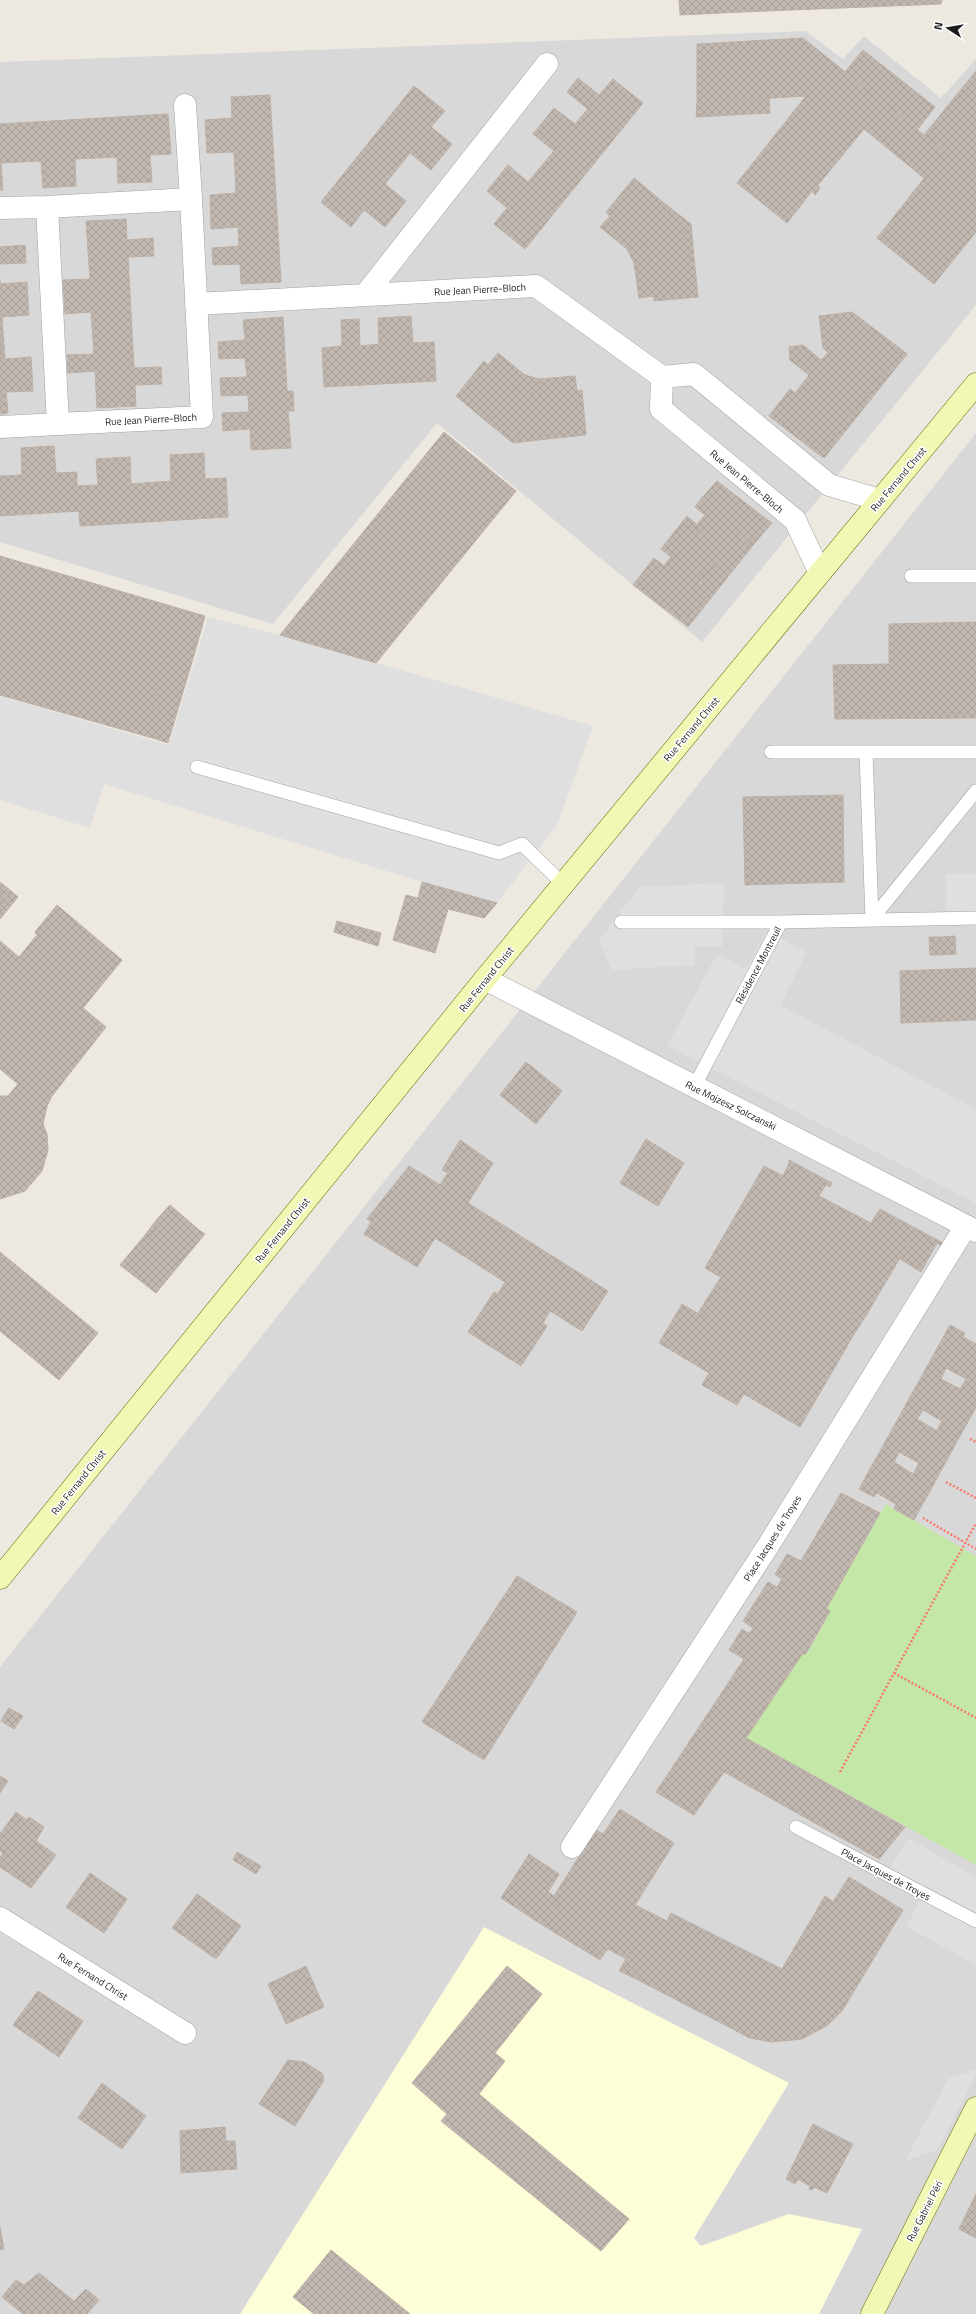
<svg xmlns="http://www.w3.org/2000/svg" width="976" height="2314" font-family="'Titillium Web',sans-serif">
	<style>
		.residential { fill: #d9d8d8 }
		.education { fill: #fdfed8 }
		.grass { fill: #c4e7a7 }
		.parking { fill: #dfdfdf }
		.building { fill: url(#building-cross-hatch); stroke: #beb0a4; fill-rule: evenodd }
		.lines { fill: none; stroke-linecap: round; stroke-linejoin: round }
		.lane-casing { stroke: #a2a2a2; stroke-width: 14 }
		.street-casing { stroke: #a2a2a2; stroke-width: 23 }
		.secondary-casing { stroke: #606e06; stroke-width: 23 }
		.path { stroke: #f77b68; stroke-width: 2.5; stroke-dasharray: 2 2; stroke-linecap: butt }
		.lane { stroke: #fff; stroke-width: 13 }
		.street { stroke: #fff; stroke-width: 22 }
		.secondary { stroke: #f2f8b4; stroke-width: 22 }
		.labels { text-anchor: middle; stroke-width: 3; stroke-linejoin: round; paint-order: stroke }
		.street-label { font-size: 10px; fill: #1b1b1b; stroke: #fff }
	</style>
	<defs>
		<pattern id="building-cross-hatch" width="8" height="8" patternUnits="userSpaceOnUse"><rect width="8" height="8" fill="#c1b8b1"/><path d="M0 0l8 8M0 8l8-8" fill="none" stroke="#a59e98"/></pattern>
	</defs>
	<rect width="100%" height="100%" fill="#ede9e1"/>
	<path class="residential" d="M806 31 843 59 864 36 941 98 976 59V305L702 642 437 423 273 624 0 542V62Z
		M976 433V2314H0V1667Z"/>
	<path class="education" d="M484 1927 789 2083 694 2238 701 2246 789 2214 862 2229 819 2314H240Z"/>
	<path class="grass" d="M886 1504 976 1556V1865L746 1738 803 1653 806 1655 830 1612 826 1609Z"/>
	<path class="parking" d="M208 617 280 635 593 726 557 825 497 903 422 882 104 784 90 828 0 800V696L169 745Z
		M946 874H976V918L946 919Z
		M724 883 722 947H695V965L612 970 599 941 639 887Z
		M766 932 807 952 780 1005 976 1109V1203L667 1046 717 954 746 969Z
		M908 1838 976 1877V1965L907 1927 923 1893 886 1874Z
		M976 2069V2075L937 2150 905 2161 948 2079Z"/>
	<path class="building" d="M679 0H741L742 12 680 15Z
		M741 0H942L941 4 742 12Z
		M803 38 945 152 924 178 864 129 818 185 820 188 815 195 812 191 787 223 737 183 806 96 697 103V44Z
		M863 50 935 107 917 130 845 72Z
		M976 71V178L924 135Z
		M578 78 599 95 613 79 643 103 525 249 494 224 507 208 487 191 508 165 528 182 554 151 533 134 554 108 575 124 588 109 567 92Z
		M414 86 445 111 431 127 452 144 431 170 410 153 385 184 406 201 385 227 364 210 351 227 321 202Z
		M270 95 281 282 241 284 240 264 213 265 212 248 239 246 238 227 211 229 210 195 236 193 234 152 207 153 205 120 232 118 231 97Z
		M769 99 770 113 696 117 697 103Z
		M168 114 171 154 150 155 152 182 118 183 117 157 75 159 76 186 43 188 41 161 1 163 3 190H0V124Z
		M945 152 976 178V232L934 284 877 238Z
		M634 178 664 203 660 208 684 228 687 258 694 257 698 297 654 301V296L639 298 634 263 649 262 648 253 643 244 636 238 627 249 600 227 610 216 606 212Z
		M664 203 691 224 694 257 687 258 684 228 660 208Z
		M126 219 127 240 153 238 154 256 128 257 134 368 161 367 162 384 135 385 136 406 97 408 95 371 68 373 67 355 94 354 91 312 65 314 63 280 90 279 86 221Z
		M636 238 643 244 648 253 649 262 634 263 627 249Z
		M25 245 26 263 0 264V247Z
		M0 280V284L27 282 29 315 2 317 5 359 31 357 33 391 6 392 8 413 0 414Z
		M852 312 902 350 818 454 769 416 790 389 795 393 809 375 790 360 789 347 803 345 821 360 828 353 823 348 819 316Z
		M411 316 413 343 434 342 436 381 324 387 322 348 342 346 341 320 359 319 360 346 379 344 378 318Z
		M283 317 287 391H293L294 411H288L291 448 251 450 250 429 223 431 222 413 249 412 248 395 221 396 220 378 247 377 245 358 219 359 218 342 245 340 243 320Z
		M902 350 907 354 824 458 818 454Z
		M498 353 525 375 516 386 523 392 542 393 540 379 575 376 577 391 582 390 586 435 547 439 546 432 515 435 491 416 487 422 456 396 484 361 488 365Z
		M525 375 540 379 542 393 523 392 516 386Z
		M491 416 515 435 546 432 547 439 513 443 487 422Z
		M444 432 516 491 376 663 280 635Z
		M54 446 56 473 77 472V486L98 485 96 459 130 457 131 484 171 481 170 455 204 453 205 479 226 478 228 517 80 526 79 511 0 516V476L22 475 21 448Z
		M717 481 765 518 753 532 757 535 751 542 700 500Z
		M700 500 751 542 747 547 735 537 726 552 694 528 705 515 695 507Z
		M687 516 697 525 694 528 726 552 707 576 674 553 671 557 661 549Z
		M765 518 772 523 754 544 751 542 757 535 753 532Z
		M735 537 747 547 751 542 754 544 688 627 682 622 694 607 697 610 706 598 694 588 698 583 700 585 733 543 732 542Z
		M674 553 707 576 694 588 706 598 697 610 694 607 682 622 633 585 654 558 664 566Z
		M0 556 205 616 197 645 172 637 151 706 164 710 156 739 0 695Z
		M976 622V718L835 719 833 665 889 664V624Z
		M172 637 197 645 168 743 156 739 164 710 151 706Z
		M843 795 844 882 745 885 743 797Z
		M0 882 11 891 0 906Z
		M422 882 497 903 484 918 448 909 435 953 393 940 406 895 418 898Z
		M11 891 18 897 0 919V906Z
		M57 905 122 960 83 1008 106 1027 52 1096 47 1106 43 1124 47 1134 48 1150 42 1171 25 1191 0 1199V1096H8L18 1084 0 1069V941L19 957 37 935 35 932Z
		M337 921 381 933 378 946 334 932Z
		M955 936 956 954 942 955 941 937Z
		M929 937H941L942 955H930Z
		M976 968V1020L901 1023 900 971Z
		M526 1062 562 1091 536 1124 500 1095Z
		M646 1139 684 1163 658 1206 620 1183Z
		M460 1140 493 1163 468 1203 608 1291 582 1331 550 1311 543 1323 547 1326 521 1366 468 1332 494 1292 498 1294 505 1282 435 1238 417 1267 364 1234 371 1222 367 1219 409 1166 440 1185 448 1173 442 1170Z
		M789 1160 832 1183 830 1187 826 1185 819 1196 871 1223 880 1209 917 1229 867 1314 857 1308 844 1330 853 1336 800 1427 744 1394 737 1405 702 1385 709 1373 659 1343 682 1304 707 1319 729 1282 705 1268 764 1166 783 1176 789 1163Z
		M170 1205 199 1230 190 1242 195 1246 156 1293 120 1265 145 1235 149 1238 162 1222 158 1218Z
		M158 1218 162 1222 149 1238 145 1235Z
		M917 1229 943 1243 942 1246 937 1243 921 1272 900 1259Z
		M199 1230 205 1234 195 1246 190 1242Z
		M0 1252 98 1333 59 1380 0 1331Z
		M721 1277 729 1282 707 1319 698 1313Z
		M857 1308 867 1314 853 1336 844 1330Z
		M950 1325 965 1333 963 1337 976 1344V1407L914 1520 894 1509 896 1504 877 1493 874 1497 859 1489ZM946 1368 966 1379 960 1389 941 1379ZM923 1410 942 1421 937 1431 917 1419ZM899 1452 919 1463 913 1474 894 1462Z
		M841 1493 880 1513 826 1609 830 1611 805 1655 803 1653 746 1738 905 1827 879 1859 724 1772 694 1815 656 1792 744 1659 729 1650 742 1629 749 1634 753 1628 743 1621 768 1582 777 1587 782 1579 775 1574 787 1554 801 1561Z
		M517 1576 577 1612 484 1760 422 1722Z
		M9 1708 23 1716 14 1729 1 1721Z
		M0 1776 8 1781 0 1793Z
		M620 1809 674 1843 635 1905 667 1921 671 1913 782 1969 825 1896 833 1902 849 1877 903 1910 842 2011 828 2025 802 2039 793 2040 771 2042 750 2038 634 1978 637 1971 623 1964 634 1946 617 1937 604 1954 591 1946 587 1952 544 1926 560 1900 554 1896 596 1830 603 1834Z
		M16 1812 27 1820 29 1817 44 1827 36 1841 56 1855 31 1888 0 1867V1858L3 1853 0 1851V1834Z
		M237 1852 261 1866 256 1874 233 1860Z
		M529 1854 559 1874 548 1892 560 1900 544 1926 501 1898Z
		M90 1873 127 1899 104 1933 66 1907Z
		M197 1894 241 1926 216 1959 172 1928Z
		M617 1937 634 1946 626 1959 608 1949Z
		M591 1946 604 1954 600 1960 587 1952Z
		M623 1964 637 1971 634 1978 619 1971Z
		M306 1966 324 2007 286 2024 268 1984Z
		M507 1966 542 1994 495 2053 505 2061 479 2094 629 2219 601 2251 441 2121 447 2114 412 2083Z
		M38 1991 83 2021 59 2057 13 2025Z
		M288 2060 304 2062 322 2073 324 2080 295 2126 259 2104Z
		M102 2083 146 2116 122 2149 78 2118Z
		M813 2124 853 2144 827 2193 814 2187 812 2190 809 2189 810 2186 798 2179 795 2184 786 2179Z
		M225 2127 226 2141H235L237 2169 181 2173 180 2131Z
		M976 2194V2238L959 2229Z
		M0 2227 4 2249 0 2250Z
		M331 2250 410 2314H314L293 2297Z
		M39 2273 74 2301 86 2289 99 2300 87 2314H23L2 2297 16 2280 24 2285Z"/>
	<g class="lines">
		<g class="lane-casing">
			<path id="lane" d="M911 576H976
				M771 752H976
				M866 752 872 919
				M197 767 499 853 522 844 563 884
				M872 919 976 791
				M621 922H781L976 918
				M694 1087 781 922
				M796 1827 976 1921"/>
		</g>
		<g class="street-casing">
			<path id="street" d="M185 105 191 199
				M191 199 202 417 58 424 47 207Z
				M0 208 47 207
				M365 295 547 64
				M196 304 536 286 662 377 694 374 829 485 880 500
				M662 377 661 409 795 520 820 573
				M0 427 58 424
				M485 979 976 1231
				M572 1847 768 1546 966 1226
				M0 1918 185 2033"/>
		</g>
		<g class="secondary-casing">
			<path id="secondary" d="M0 1578 485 979 976 384
				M872 2314 976 2108"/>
		</g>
		<path class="path" d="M970 1439 976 1442
			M946 1482 976 1498
			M923 1518 976 1549
			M894 1673 976 1718
			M840 1772 976 1523"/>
		<use href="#lane" class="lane"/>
		<use href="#street" class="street"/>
		<use href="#secondary" class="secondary"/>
	</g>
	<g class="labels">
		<g class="street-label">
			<text transform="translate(480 289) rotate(-3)" y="4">Rue Jean Pierre-Bloch</text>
			<text transform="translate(151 419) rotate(-3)" y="4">Rue Jean Pierre-Bloch</text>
			<text transform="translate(898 479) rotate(-50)" y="4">Rue Fernand Christ</text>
			<text transform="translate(747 481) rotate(40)" y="4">Rue Jean Pierre-Bloch</text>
			<text transform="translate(691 729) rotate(-50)" y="4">Rue Fernand Christ</text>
			<text transform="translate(758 965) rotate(-62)" y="4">Résidence Montreuil</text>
			<text transform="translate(486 979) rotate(-51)" y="4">Rue Fernand Christ</text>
			<text transform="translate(731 1105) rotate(26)" y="4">Rue Mojzesz Solczanski</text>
			<text transform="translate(282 1230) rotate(-51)" y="4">Rue Fernand Christ</text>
			<text transform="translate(78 1482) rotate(-51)" y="4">Rue Fernand Christ</text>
			<text transform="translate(772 1538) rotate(-58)" y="4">Place Jacques de Troyes</text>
			<text transform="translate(886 1874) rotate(28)" y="4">Place Jacques de Troyes</text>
			<text transform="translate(93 1976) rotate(32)" y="4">Rue Fernand Christ</text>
			<text transform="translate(924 2211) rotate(-63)" y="4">Rue Gabriel Péri</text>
		</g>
	</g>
	<g transform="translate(948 28) rotate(282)" stroke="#ffffff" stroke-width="3" paint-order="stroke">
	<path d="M0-3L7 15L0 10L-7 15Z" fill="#1b1b1b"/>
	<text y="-6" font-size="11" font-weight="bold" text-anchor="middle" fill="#1b1b1b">N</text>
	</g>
</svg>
